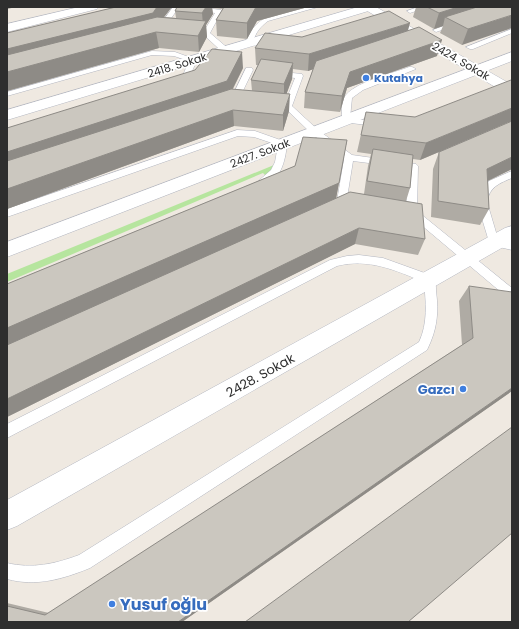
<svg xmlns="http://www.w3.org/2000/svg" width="519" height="629" font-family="Poppins,sans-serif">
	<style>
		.green { fill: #b6e59e }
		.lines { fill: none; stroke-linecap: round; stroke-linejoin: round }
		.service-casing { stroke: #b4b7c1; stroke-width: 1 }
		.minor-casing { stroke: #b4b7c1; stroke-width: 1 }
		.tertiary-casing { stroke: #b4b7c1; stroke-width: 1 }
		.service { fill: #fff; fill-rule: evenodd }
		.minor { fill: #fff; fill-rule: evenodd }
		.tertiary { fill: #fff; fill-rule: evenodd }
		.wall { fill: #afaba4 }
		.shaded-wall { fill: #8e8b86 }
		.building { fill: #cbc7bf; stroke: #8e8b86 }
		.shop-dot { fill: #3f7fe0; stroke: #fff; stroke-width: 1.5 }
		.labels { text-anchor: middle; stroke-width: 3.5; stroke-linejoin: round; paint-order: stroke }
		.far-street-label { font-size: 11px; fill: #2e2e2e; stroke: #fff }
		.far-shop-label { font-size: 11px; font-weight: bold; fill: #366cbe; stroke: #fff; text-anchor: start }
		.street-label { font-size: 13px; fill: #2e2e2e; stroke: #fff }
		.shop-label { font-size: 13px; font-weight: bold; fill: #366cbe; stroke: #fff; text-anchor: end }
		.near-shop-label { font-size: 16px; font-weight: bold; fill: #366cbe; stroke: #fff; text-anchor: start }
	</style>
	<rect width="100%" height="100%" fill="#efe9e1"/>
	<path class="green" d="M274 165 268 178 263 173 7 282V274Z"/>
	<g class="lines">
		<g class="service-casing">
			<path id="service" d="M173 7H179L165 27 166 29 165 30 159 29 158 28Z
				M198 7 221 10 222 11 210 33 237 56V60H231L204 35 189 33V31H204L215 13 196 10 195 9Z
				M308 7H318L268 21C260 27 256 32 253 42L262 44V46L249 45 245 43C257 12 279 14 308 7Z
				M418 7H428L410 13 407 11Z
				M457 21 460 23 459 24 436 32 433 30Z
				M512 29V33L473 49H470L466 47Z
				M152 51 175 52 197 60 189 78 178 85 174 83 183 75 189 61 174 56 152 55 7 96V92Z
				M409 67H412L416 69 363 90 352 98 350 118 383 123 384 125 383 127 343 122 342 120C342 113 341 105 344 98 351 83 394 73 409 67Z
				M246 68H252L253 70 240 97 245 100 241 102 232 101 231 99Z
				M273 71 302 74 303 76 292 106 318 130 352 155 416 164 418 166 417 211 512 288V300L508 298 407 213 406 211 408 168 353 161 347 198 356 200 357 202 352 205 338 203 337 201 344 159 312 134 285 108 272 106V102L285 103 295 78 273 75Z
				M237 130 255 131 286 142 287 144C285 162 281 181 261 186L256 183 271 170 275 162 278 145 254 137 238 136 7 217V209Z
				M512 171V178C500 183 489 187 487 202L498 239 512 242V250L490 245 477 202 478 196 481 189 489 181Z
				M359 255 383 258 433 276C436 281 436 286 436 291 439 313 437 330 427 350L90 568C63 579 36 587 7 579V563C32 569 55 564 79 555L419 342C428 323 426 302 424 282 395 270 368 258 337 266L7 438V424L330 260 347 256Z"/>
		</g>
		<g class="minor-casing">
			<path id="minor" d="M358 7H377L375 9 7 120V110Z
				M512 52V61L7 257V242Z
				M512 226V242L17 526 7 530V500L505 228Z"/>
		</g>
		<g class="tertiary-casing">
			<path id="tertiary" d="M79 7H99L97 9 7 32V24Z
				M362 7H376L512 85V95L507 94 364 9Z"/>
		</g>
		<use href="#service" class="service"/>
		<use href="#minor" class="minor"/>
		<use href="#tertiary" class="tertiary"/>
	</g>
	<path class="wall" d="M116 7H171V8L164 17 176 18 175 11 177 7H308L257 21 247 39 217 36 216 20 223 9 212 8 213 14 206 25 207 37 199 52 159 48 7 91V33Z
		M416 7H512L462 45 440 33 443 26 434 29 413 17Z
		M408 30 437 56 347 88 340 112 304 108 305 92 313 69 308 71 293 69 292 79 286 94 289 111 283 131 234 126 7 209V128L243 68 233 89 252 91 251 80 258 65H256L255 48 302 37Z
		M366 112 447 149 512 121V169L488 181 489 209 480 225 431 217 433 169 439 152 420 160 413 159 410 188 406 201 425 239 418 255 355 244 7 417V284L295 166 347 140 336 198 364 194 368 166 371 154 357 152Z
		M469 286 512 391 182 622H7V603L49 613 462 345 459 301Z"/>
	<path class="shaded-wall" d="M7 7H16L7 9Z
		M157 7H171V8L155 29 7 68V49Z
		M206 7H212L213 14 206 25 207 37 199 52 198 36 203 25 202 13Z
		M256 7H308L257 21 247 39V23Z
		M458 7H500L445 17 443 26 434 29 439 13Z
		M512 15V28L462 45 468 29Z
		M410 23 406 38 308 71 309 54Z
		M156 32 159 48 7 91V72Z
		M442 40 437 56 347 88 340 112 342 96 350 72Z
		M242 52 243 68 228 98 7 172V152Z
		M293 63 292 79 284 101V84Z
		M290 94 289 111 283 131V115Z
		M512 108V121L420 160 426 143Z
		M233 110 234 126 7 209V189Z
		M347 140 336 199 7 347V328Z
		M512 157V169L479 185 487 169Z
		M359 228 355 244 7 417V399Z
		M512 388V391L182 622H178Z"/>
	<path class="building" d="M116 7H157L153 13 7 49V33Z
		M177 7H206L202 13 175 11Z
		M224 7H256L247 23 216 20Z
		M427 7H458L439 13Z
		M477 7H512V15L468 29 445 17Z
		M389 11 410 23 309 54 255 48 265 33 302 37Z
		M157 17 206 21 198 36 156 32 7 72V55Z
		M419 27 442 40 350 72 342 96 305 92 316 61Z
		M212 49 242 52 227 81 7 152V128L195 70Z
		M261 59 293 63 284 84 251 80Z
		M511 80H512V108L426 143 361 135 366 112 415 117Z
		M231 89 290 94 283 115 233 110 7 189V161Z
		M512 121V157L487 169 489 209 438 201 439 152Z
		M303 137 347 140 339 183 7 328V284L295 166Z
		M373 149 413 155 410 188 367 181Z
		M350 192 422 204 425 239 359 228 7 399V345Z
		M469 286 512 292V388L178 622H7V606L45 615 473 338Z
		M512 427V533L408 622H245Z"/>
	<g class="shop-dot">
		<circle cx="366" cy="78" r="4"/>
		<circle cx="463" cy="389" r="4"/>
		<circle cx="112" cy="604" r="4"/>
	</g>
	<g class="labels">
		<g class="far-street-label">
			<text transform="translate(461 61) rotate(30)" y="4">2424. Sokak</text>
			<text transform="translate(177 65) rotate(-17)" y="4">2418. Sokak</text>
			<text transform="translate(260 153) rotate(-21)" y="4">2427. Sokak</text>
		</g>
		<g class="far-shop-label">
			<text x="374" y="82">Kutahya</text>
		</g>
		<g class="street-label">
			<text transform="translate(260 375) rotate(-29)" y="5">2428. Sokak</text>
		</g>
		<g class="shop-label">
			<text x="455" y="394">Gazcı</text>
		</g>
		<g class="near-shop-label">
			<text x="120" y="610">Yusuf oğlu</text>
		</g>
	</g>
	<rect width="519" height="629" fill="none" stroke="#2e2e2e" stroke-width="16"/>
</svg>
